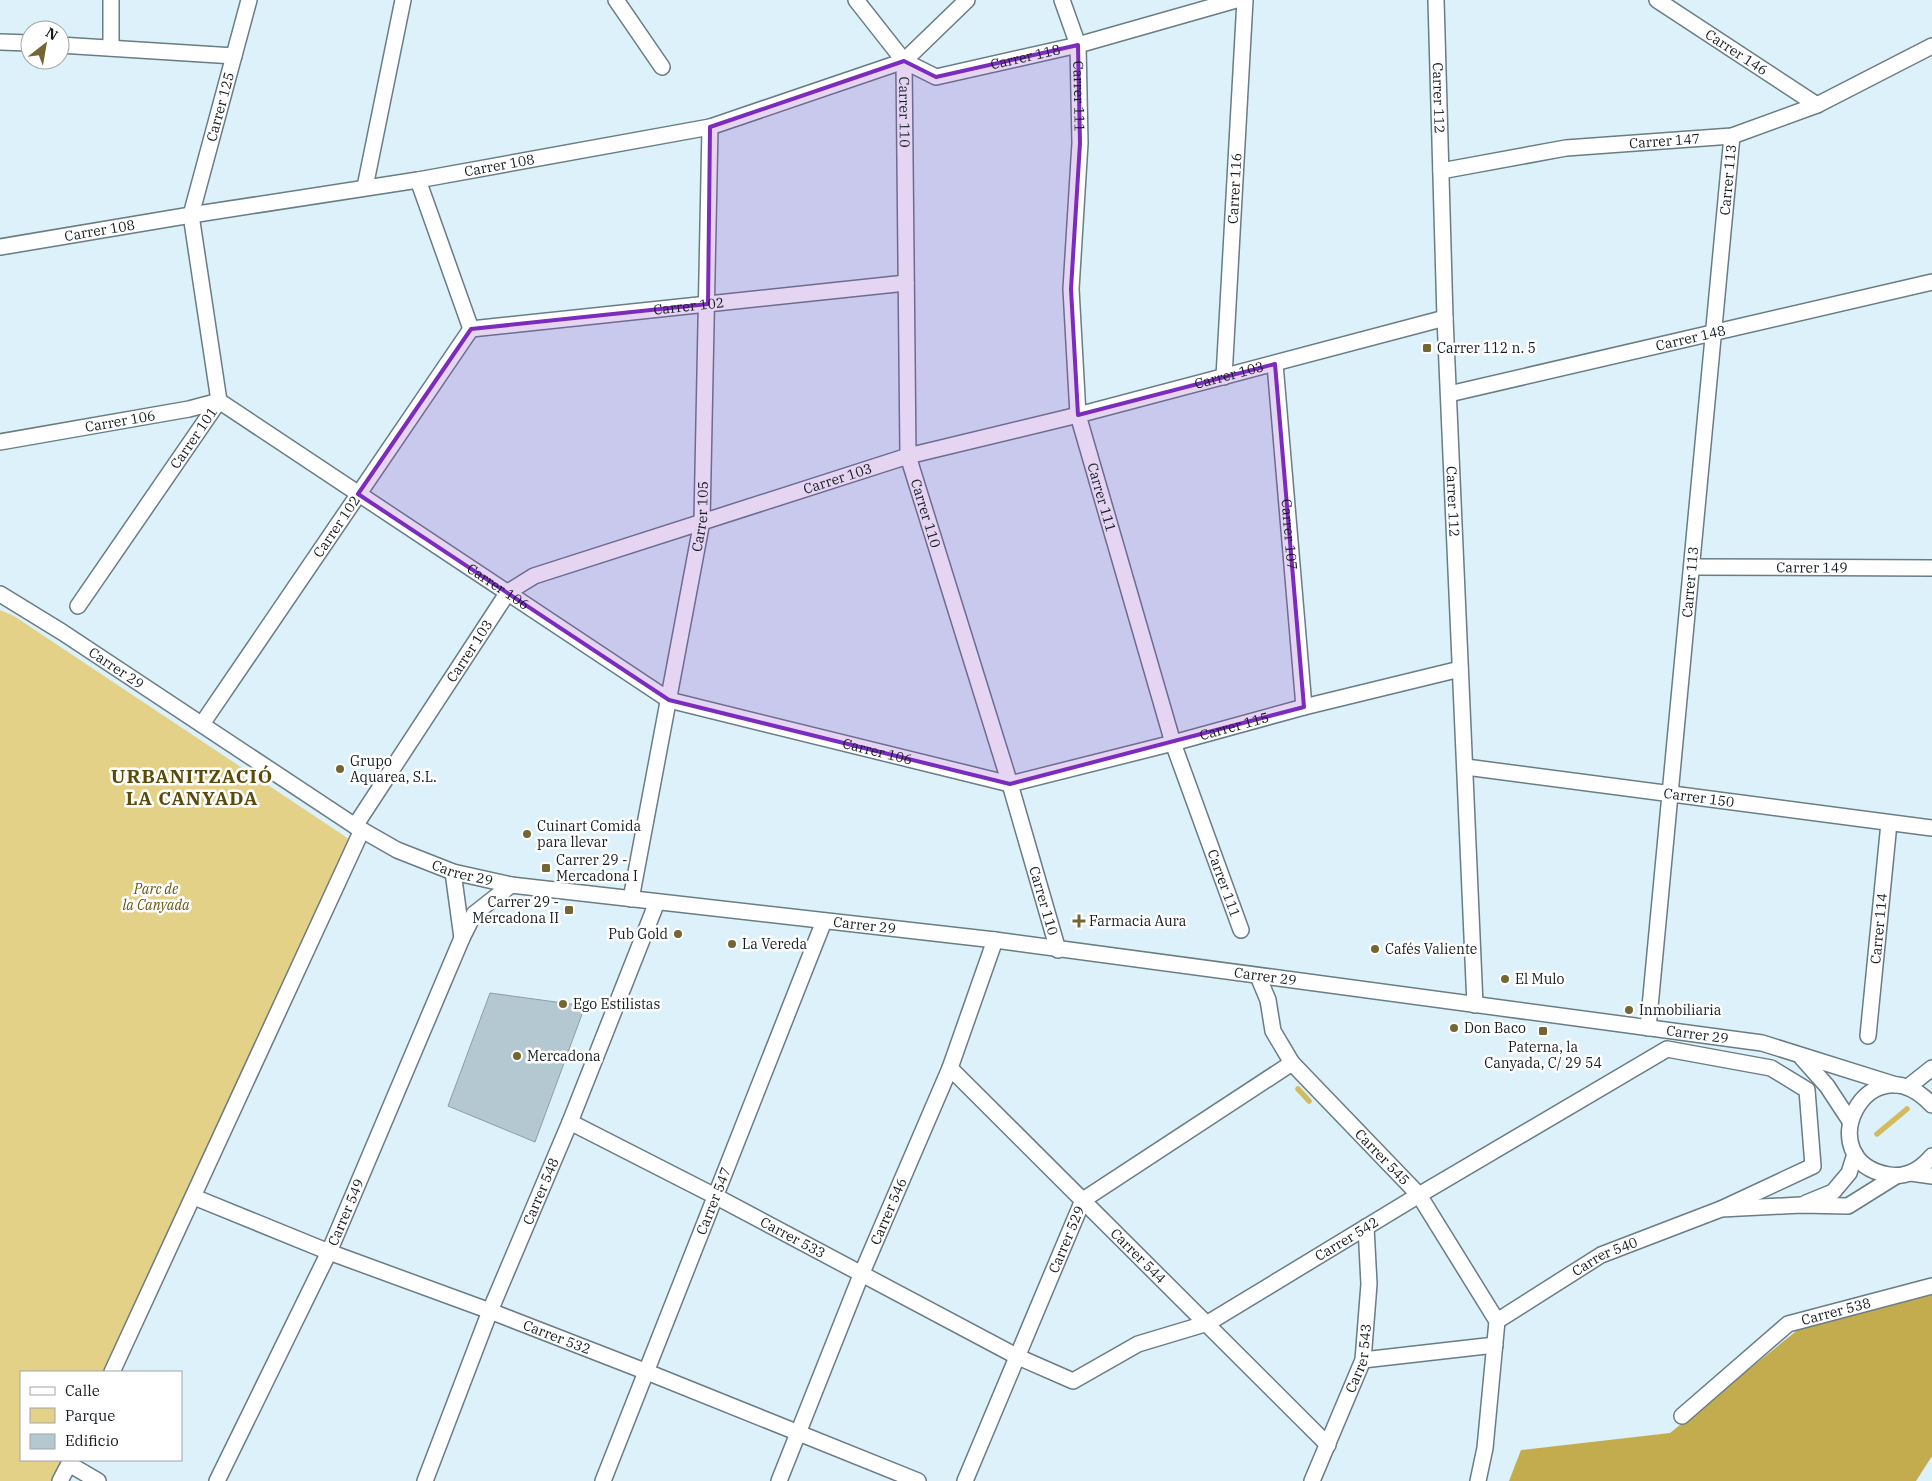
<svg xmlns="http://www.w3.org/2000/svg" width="1932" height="1481" font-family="'IBM Plex Serif',serif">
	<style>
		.green { fill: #e4d188 }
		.forest { fill: #c3ac4e }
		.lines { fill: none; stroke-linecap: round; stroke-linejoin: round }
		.stream { stroke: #d2ba5d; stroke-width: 5.5 }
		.building { fill: #b4c8d1; stroke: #8b9da6 }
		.street-casing { stroke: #6a7c84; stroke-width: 18 }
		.street { stroke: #fff; stroke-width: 15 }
		.marked { fill: #7b2cbf; fill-opacity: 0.2; stroke: #7b2cbf; stroke-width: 4; stroke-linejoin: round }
		.poi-dot { fill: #736633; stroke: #fff; stroke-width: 2 }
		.labels { text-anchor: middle; stroke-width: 5; stroke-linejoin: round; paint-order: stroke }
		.street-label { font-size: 14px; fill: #161d20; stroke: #fff }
		.poi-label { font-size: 14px; fill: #161d20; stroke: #fff; text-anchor: start }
		.park-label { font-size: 14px; font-style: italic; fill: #67570f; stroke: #fff }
		.district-label { font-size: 19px; font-weight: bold; letter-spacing: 1px; fill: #5a4b0b; stroke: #fff }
	</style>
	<rect width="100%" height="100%" fill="#dcf1fa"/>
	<path class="green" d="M0 610 14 616 349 839 291 979 108 1372H21V1460H67L56 1481H0Z"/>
	<path class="forest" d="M1932 1293V1456L1916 1481H1509L1521 1450 1670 1433 1800 1328Z"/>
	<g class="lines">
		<path class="stream" d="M1298 1089 1309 1101
			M1877 1134 1907 1109"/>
	</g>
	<path class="building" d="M490 993 585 1006 535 1142 448 1106Z"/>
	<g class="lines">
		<g class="street-casing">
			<g id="street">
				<path d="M616 0 662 67"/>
				<path id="s1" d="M856 0 904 61 936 77 1078 45 1236 0"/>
				<path id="s2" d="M1062 0 1078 45 1080 143 1071 289 1078 415 1173 743 1241 930"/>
				<path id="s3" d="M1436 0 1445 318 1475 1005"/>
				<path id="s4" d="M1657 0 1817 105"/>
				<path d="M0 42 30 43"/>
				<path d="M60 45 234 56"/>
				<path d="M111 48V0"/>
				<path id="s5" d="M904 61 908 456 1010 784 1058 950"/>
				<path id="s6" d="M1441 171 1566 148 1732 136 1817 105 1932 46"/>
				<path d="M365 187 403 0"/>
				<path id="s7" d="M0 247 191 215 418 180 710 127 904 61 967 0"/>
				<path id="s8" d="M471 329 906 283"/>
				<path id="s9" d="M1275 364 1304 707"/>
				<path id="s10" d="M1224 377 1245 0"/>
				<path id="s11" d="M1449 394 1932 282"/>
				<path id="s12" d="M0 442 189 409 219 401 669 700 1010 784 1173 743 1304 707 1460 669"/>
				<path id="s13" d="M1692 567 1932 568"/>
				<path id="s14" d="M0 594 62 632 355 826 397 850 453 872 511 885 995 940 1762 1043 1896 1085"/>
				<path id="s15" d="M78 606 219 401 191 215 249 0"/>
				<path id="s16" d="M202 724 471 329 418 180"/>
				<path id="s17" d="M1466 767 1932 828"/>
				<path id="s18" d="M355 826 508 592 534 576 908 456 1078 415 1445 318"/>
				<path d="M453 872 462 938"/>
				<path id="s19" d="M631 899 702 521 710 127"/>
				<path id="s20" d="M1258 976 1268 1000 1273 1031 1292 1063 1419 1195 1497 1321 1485 1448 1478 1481"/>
				<path id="s21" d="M1648 1028 1732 136"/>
				<path id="s22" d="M1868 1036 1889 823"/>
				<path d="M1802 1058 1827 1086 1850 1121"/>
				<path id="s23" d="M950 1068 1328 1445"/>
				<path d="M1908 1087 1932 1068"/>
				<path d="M1932 1105C1868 1037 1807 1161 1889 1175 1907 1178 1921 1169 1932 1156"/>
				<path id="s24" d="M570 1122 715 1196 1016 1356 1073 1381 1138 1344 1208 1323 1419 1195 1667 1049 1771 1068 1807 1090 1813 1166 1721 1209"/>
				<path d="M1911 1173 1932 1176"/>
				<path id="s25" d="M194 1197 329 1252 490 1311 647 1372 918 1481"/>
				<path d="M1806 1203 1833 1192 1849 1173 1855 1154"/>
				<path id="s26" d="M1497 1321 1601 1255 1721 1209 1801 1205 1848 1206 1896 1176"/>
				<path d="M1363 1360 1495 1345"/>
				<path d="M112 1372 362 830"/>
				<path id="s27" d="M1682 1416 1788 1324 1932 1286"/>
				<path d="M69 1464 98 1481"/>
				<path d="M60 1481 71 1460"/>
				<path id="s28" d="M217 1481 329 1252 462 938 474 914 511 885"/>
				<path id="s29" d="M425 1481 490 1311 570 1122 657 902"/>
				<path id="s30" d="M603 1481 824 921"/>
				<path id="s31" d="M779 1481 861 1275 950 1068 995 940"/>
				<path id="s32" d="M965 1481 1083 1200 1292 1063"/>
				<path id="s33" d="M1312 1481 1363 1360 1369 1284 1366 1227"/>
			</g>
		</g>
		<use href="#street" class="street"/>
	</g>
	<path class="marked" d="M1078 45 1080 143 1071 289 1078 415 1275 364 1304 707 1010 784 669 700 358 494 471 329 708 304 710 127 904 61 936 77Z"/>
	<g class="poi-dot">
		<rect x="1422" y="343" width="10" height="10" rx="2.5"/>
		<circle cx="340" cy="769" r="5"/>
		<circle cx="527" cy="834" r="5"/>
		<rect x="541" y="863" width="10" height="10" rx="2.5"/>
		<rect x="564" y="905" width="10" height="10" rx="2.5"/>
		<path d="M1076.5 913.5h5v5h5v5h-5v5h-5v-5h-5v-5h5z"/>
		<circle cx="678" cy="934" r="5"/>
		<circle cx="732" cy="944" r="5"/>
		<circle cx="1375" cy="949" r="5"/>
		<circle cx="1505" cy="979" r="5"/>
		<circle cx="563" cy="1004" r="5"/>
		<circle cx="1629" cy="1010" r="5"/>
		<circle cx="1454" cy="1028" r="5"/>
		<rect x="1538" y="1026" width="10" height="10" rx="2.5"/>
		<circle cx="517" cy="1056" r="5"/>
	</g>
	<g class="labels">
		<g class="street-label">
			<text dy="5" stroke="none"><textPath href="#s4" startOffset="95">Carrer 146</textPath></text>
			<text dy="5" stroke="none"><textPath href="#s1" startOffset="205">Carrer 118</textPath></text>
			<text dy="5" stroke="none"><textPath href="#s2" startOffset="99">Carrer 111</textPath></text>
			<text dy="5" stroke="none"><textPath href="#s3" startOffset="98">Carrer 112</textPath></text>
			<text dy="5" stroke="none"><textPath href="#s15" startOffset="549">Carrer 125</textPath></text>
			<text dy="5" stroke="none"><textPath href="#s5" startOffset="51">Carrer 110</textPath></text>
			<text dy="5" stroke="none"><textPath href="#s6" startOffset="226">Carrer 147</textPath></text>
			<text dy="5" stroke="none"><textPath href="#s7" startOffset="506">Carrer 108</textPath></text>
			<text dy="5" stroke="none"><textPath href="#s21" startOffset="852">Carrer 113</textPath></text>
			<text dy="5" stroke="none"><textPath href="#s10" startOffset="189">Carrer 116</textPath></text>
			<text dy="5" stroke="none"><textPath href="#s7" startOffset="101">Carrer 108</textPath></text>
			<text dy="5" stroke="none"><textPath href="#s8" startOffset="219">Carrer 102</textPath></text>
			<text dy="5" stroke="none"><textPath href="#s11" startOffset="248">Carrer 148</textPath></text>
			<text dy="5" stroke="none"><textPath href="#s18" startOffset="1034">Carrer 103</textPath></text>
			<text dy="5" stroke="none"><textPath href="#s12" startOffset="122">Carrer 106</textPath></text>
			<text dy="5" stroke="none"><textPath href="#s15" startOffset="204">Carrer 101</textPath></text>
			<text dy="5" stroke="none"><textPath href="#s18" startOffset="629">Carrer 103</textPath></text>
			<text dy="5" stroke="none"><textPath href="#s2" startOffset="504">Carrer 111</textPath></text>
			<text dy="5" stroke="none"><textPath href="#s3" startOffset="502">Carrer 112</textPath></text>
			<text dy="5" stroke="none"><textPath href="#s5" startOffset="455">Carrer 110</textPath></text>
			<text dy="5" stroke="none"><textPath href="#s19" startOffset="389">Carrer 105</textPath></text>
			<text dy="5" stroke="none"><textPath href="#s16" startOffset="239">Carrer 102</textPath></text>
			<text dy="5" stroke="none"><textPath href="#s9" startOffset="171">Carrer 107</textPath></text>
			<text dy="5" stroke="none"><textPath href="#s13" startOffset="120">Carrer 149</textPath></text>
			<text dy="5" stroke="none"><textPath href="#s21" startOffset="448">Carrer 113</textPath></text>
			<text dy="5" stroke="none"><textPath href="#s12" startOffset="558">Carrer 106</textPath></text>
			<text dy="5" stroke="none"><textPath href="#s18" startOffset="209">Carrer 103</textPath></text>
			<text dy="5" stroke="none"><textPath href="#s14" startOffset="138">Carrer 29</textPath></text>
			<text dy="5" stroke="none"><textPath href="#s12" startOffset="1346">Carrer 115</textPath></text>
			<text dy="5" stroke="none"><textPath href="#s12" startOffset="978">Carrer 106</textPath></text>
			<text dy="5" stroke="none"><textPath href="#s17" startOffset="235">Carrer 150</textPath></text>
			<text dy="5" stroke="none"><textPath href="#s14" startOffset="542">Carrer 29</textPath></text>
			<text dy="5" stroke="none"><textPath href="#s2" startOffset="909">Carrer 111</textPath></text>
			<text dy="5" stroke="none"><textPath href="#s5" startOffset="860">Carrer 110</textPath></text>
			<text dy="5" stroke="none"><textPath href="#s14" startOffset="948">Carrer 29</textPath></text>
			<text dy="5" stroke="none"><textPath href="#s22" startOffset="108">Carrer 114</textPath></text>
			<text dy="5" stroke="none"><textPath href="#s14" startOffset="1352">Carrer 29</textPath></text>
			<text dy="5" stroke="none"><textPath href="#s14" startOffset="1788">Carrer 29</textPath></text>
			<text dy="5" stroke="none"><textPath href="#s20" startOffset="225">Carrer 545</textPath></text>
			<text dy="5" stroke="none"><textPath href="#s29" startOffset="312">Carrer 548</textPath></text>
			<text dy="5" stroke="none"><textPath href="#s30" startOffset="301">Carrer 547</textPath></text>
			<text dy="5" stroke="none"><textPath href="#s31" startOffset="291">Carrer 546</textPath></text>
			<text dy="5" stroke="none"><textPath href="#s28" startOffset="298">Carrer 549</textPath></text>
			<text dy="5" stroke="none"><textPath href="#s24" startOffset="251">Carrer 533</textPath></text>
			<text dy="5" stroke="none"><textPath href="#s32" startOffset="262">Carrer 529</textPath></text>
			<text dy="5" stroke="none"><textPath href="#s24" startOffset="876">Carrer 542</textPath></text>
			<text dy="5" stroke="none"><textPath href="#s23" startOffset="266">Carrer 544</textPath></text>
			<text dy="5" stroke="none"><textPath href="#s26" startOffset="126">Carrer 540</textPath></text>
			<text dy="5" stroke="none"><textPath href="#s27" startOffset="190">Carrer 538</textPath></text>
			<text dy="5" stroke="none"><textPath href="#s25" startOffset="389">Carrer 532</textPath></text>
			<text dy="5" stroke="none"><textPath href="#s33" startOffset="132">Carrer 543</textPath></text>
		</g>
		<g class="poi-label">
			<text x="1437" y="353">Carrer 112 n. 5</text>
			<text x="350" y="766">Grupo<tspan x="350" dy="16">Aquarea, S.L.</tspan></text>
			<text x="537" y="831">Cuinart Comida<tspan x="537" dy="16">para llevar</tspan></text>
			<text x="556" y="865">Carrer 29 -<tspan x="556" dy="16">Mercadona I</tspan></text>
			<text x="559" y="907" text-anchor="end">Carrer 29 -<tspan x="559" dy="16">Mercadona II</tspan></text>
			<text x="1089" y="926">Farmacia Aura</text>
			<text x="668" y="939" text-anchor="end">Pub Gold</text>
			<text x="742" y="949">La Vereda</text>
			<text x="1385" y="954">Cafés Valiente</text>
			<text x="1515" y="984">El Mulo</text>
			<text x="573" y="1009">Ego Estilistas</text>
			<text x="1639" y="1015">Inmobiliaria</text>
			<text x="1464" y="1033">Don Baco</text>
			<text x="1543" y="1052" text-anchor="middle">Paterna, la<tspan x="1543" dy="16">Canyada, C/ 29 54</tspan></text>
			<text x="527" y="1061">Mercadona</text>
		</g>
		<g class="park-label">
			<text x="156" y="894">Parc de<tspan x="156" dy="16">la Canyada</tspan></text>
		</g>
		<g class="district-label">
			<text x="192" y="783">URBANITZACIÓ<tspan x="192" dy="22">LA CANYADA</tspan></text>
		</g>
	</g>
	<rect x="20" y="1371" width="162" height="90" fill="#ffffff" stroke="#a2a5a6"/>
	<rect x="30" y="1387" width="25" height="8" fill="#ffffff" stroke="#a2a5a6"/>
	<text x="65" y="1396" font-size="15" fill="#161d20">Calle</text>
	<rect x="30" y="1408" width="25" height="15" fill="#e4d188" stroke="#a2a5a6"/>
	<text x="65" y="1421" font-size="15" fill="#161d20">Parque</text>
	<rect x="30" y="1434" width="25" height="15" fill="#b4c8d1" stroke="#a2a5a6"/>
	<text x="65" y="1446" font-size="15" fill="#161d20">Edificio</text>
	<g transform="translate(45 45) rotate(31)"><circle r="24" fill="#ffffff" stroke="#a2a5a6"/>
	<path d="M0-4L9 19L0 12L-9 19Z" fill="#736633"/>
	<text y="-8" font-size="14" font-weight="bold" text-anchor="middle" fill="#161d20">N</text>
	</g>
</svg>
